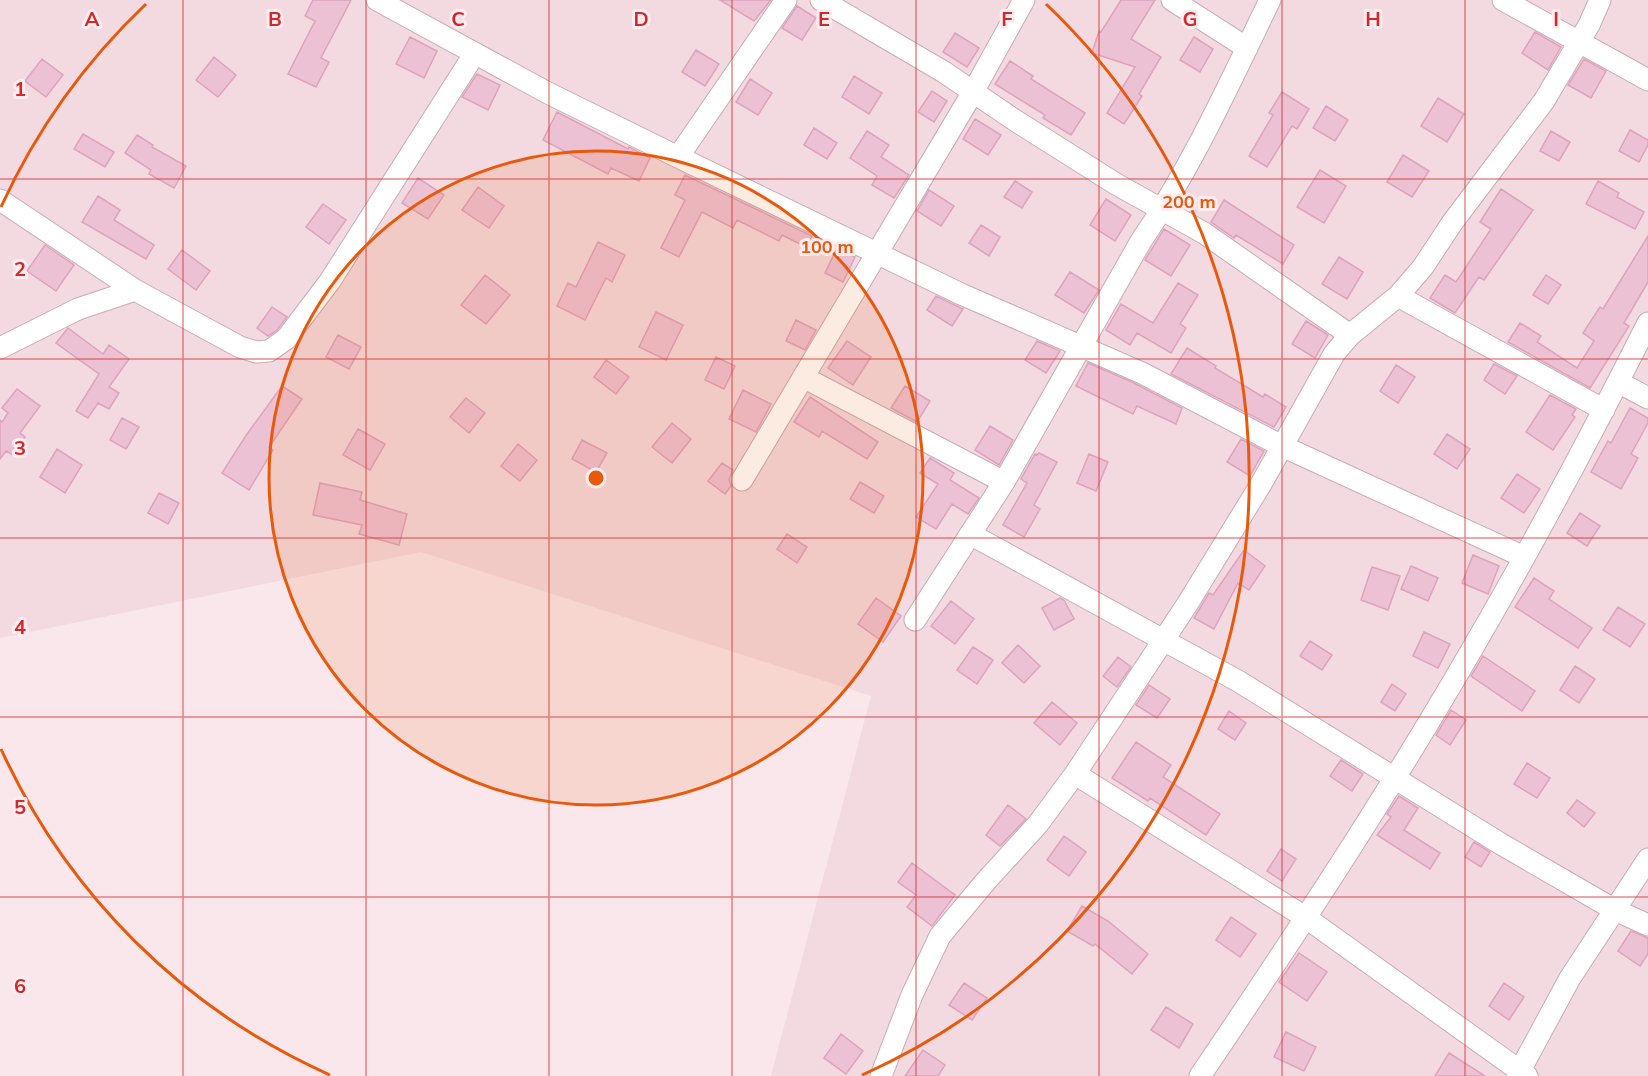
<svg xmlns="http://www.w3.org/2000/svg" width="1648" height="1076" font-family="Mulish,sans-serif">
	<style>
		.residential { fill: #f3d9e0 }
		.building { fill: #edc1d4; stroke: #dda3bd; stroke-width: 1.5 }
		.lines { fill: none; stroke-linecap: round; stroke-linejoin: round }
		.minor-casing { stroke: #c8acb7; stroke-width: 23 }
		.minor { stroke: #fff; stroke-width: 21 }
		.grid { fill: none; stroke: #d62828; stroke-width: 1.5; stroke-opacity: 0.55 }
		.ring { fill: none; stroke: #e8590c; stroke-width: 3 }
		.grid-label { font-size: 20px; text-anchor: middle; font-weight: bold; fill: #d62828; stroke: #fdedf0; stroke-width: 6; stroke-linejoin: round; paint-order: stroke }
		.centre { fill: #e8590c; stroke: #fdedf0; stroke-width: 3 }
		.ring-label { font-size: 18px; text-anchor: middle; font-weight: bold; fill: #e8590c; stroke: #fdedf0; stroke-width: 6; stroke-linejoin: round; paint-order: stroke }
	</style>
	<rect width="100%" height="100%" fill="#fae7eb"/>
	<path class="residential" d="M0 0H1648V1076H771L871 696 421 552 0 638Z"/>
	<path class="building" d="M313 0H351L321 58 329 62 316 87 288 74 315 21 305 16Z
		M720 0H771L754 21Z
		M1121 0H1155L1131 39 1161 57 1139 94 1142 96 1124 124 1107 113 1135 67 1092 53 1099 31 1101 32Z
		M797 6 816 18 802 40 782 28Z
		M1535 32 1561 47 1548 70 1522 53Z
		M955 33 979 48 967 67 943 52Z
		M410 37 437 51 424 78 396 64Z
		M1194 37 1213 49 1200 72 1180 60Z
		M696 50 719 64 705 86 682 72Z
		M214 57 236 75 218 97 196 80Z
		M42 59 63 75 46 97 25 81Z
		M1584 59 1606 71 1591 98 1568 85Z
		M1010 61 1033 76 1031 79 1085 113 1071 135 1043 118 1045 115 995 84Z
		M477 74 500 85 488 110 462 97Z
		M854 76 882 93 869 114 842 97Z
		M750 79 772 93 758 115 736 102Z
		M932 91 947 101 934 122 918 112Z
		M1282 92 1309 109 1297 129 1292 126 1267 167 1249 156 1273 115 1269 113Z
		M1438 98 1464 114 1447 142 1421 126Z
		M1326 106 1348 120 1335 141 1313 128Z
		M557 112 628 149 629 147 650 158 639 181 611 168 608 174 543 140Z
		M975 119 1001 135 988 155 963 139Z
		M814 128 837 143 827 159 804 145Z
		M1630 130 1648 140V145L1639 162 1619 151Z
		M867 131 889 145 881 157 909 175 894 198 872 185 877 176 850 158Z
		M1551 131 1570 142 1559 161 1540 151Z
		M83 134 114 152 105 167 74 149Z
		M137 135 153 145 152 147 186 166 174 188 149 174 151 170 125 153Z
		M1403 155 1429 171 1412 197 1387 182Z
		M1320 170 1346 186 1324 223 1297 207Z
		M685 175 812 236 806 247 782 235 779 241 737 220 733 228 702 212 679 257 661 248 685 200 675 195Z
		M418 178 444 195 428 219 402 203Z
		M1015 181 1032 192 1022 208 1004 197Z
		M1598 181 1619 193 1617 197 1644 212 1635 229 1586 204Z
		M478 187 504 206 489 228 462 210Z
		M1501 189 1533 210 1484 280 1479 277 1455 313 1430 298 1445 275 1456 282 1491 229 1480 222Z
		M929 190 954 206 941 226 917 211Z
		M98 196 120 210 114 220 154 245 146 259 82 222Z
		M1106 199 1131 215 1115 241 1090 225Z
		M1224 200 1294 245 1283 264 1236 235 1234 238 1211 222Z
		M323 204 346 220 329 244 306 227Z
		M981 225 1000 237 989 256 969 243Z
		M1164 229 1190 245 1171 276 1145 260Z
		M1648 236V282L1624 323 1629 326 1590 388 1508 342 1520 323 1541 336 1537 342 1577 368 1594 341 1583 333 1600 307 1603 309Z
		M598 242 625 255 612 282 606 278 585 320 557 306 568 283 576 287Z
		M45 245 74 265 56 291 27 271Z
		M837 248 855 257 843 282 825 273Z
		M182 250 210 271 196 290 168 269Z
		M1339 257 1363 272 1347 299 1322 284Z
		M1070 272 1099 290 1084 313 1055 295Z
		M485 275 510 295 486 324 461 305Z
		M1546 275 1561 285 1548 304 1533 295Z
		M1178 283 1198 295 1180 324 1186 328 1171 353 1137 333 1130 345 1106 330 1121 304 1153 323Z
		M936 296 963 309 952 326 927 310Z
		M272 307 287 317 277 330 268 336 257 328Z
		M656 312 683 325 666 360 639 347Z
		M796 320 816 330 805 350 786 341Z
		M1306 321 1328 335 1315 358 1292 344Z
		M68 328 103 354 109 345 129 359 109 387 119 393 109 409 98 403 88 418 76 411 99 374 56 343Z
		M338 335 361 347 349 369 326 357Z
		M847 341 871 357 853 385 828 368Z
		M1037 341 1060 351 1046 373 1025 360Z
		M1187 348 1216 366 1215 368 1263 397 1265 394 1286 407 1274 427 1171 374Z
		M716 357 735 366 724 389 705 380Z
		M606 360 629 377 616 394 594 377Z
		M1088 363 1132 382 1182 408 1176 424 1137 406 1133 414 1076 386Z
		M1494 364 1517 376 1505 394 1484 380Z
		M1396 365 1415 377 1398 403 1380 391Z
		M282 386 302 399 269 447 273 450 249 490 222 473 247 434Z
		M905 386 930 401 917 422 891 408Z
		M17 389 40 406 20 433 25 437 13 455 6 451 0 459V420L2 422 8 413 2 408Z
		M743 390 771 404 756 432 729 419Z
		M1550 395 1576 409 1572 415 1575 417 1553 450 1526 432Z
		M810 397 878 442 867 459 822 431 819 437 794 422Z
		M466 398 485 413 469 433 450 417Z
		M1630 408 1648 418V423L1631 454 1638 458 1621 489 1591 472 1608 441 1611 443Z
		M122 418 139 427 126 449 110 440Z
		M672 423 691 439 672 463 652 447Z
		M990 426 1013 440 999 465 975 450Z
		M358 429 385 444 370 470 343 455Z
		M1447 434 1470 449 1457 469 1434 454Z
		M1241 439 1264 451 1250 476 1227 462Z
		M582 440 607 453 596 472 572 459Z
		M518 444 537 460 520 481 501 466Z
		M57 449 82 465 65 493 40 477Z
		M1039 453 1057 462 1034 505 1040 509 1024 537 1003 525 1027 483 1021 479 1035 454 1037 455Z
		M1089 454 1108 462 1096 491 1077 483Z
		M930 458 954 473 950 480 979 498 968 514 952 504 936 529 916 517 938 484 920 473Z
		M722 463 733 470 729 479 731 486 725 494 708 481Z
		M1517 474 1540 489 1524 513 1501 498Z
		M860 482 884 496 874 513 850 499Z
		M320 483 362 492 360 500 407 514 399 545 359 534 362 525 313 515Z
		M159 493 179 503 168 524 148 513Z
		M1580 513 1600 526 1587 546 1567 533Z
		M787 534 807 547 797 563 777 549Z
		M1244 550 1265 566 1249 590 1238 583 1214 629 1194 618 1209 593 1213 595Z
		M1473 555 1499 566 1488 594 1462 583Z
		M1411 566 1438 578 1428 601 1401 589Z
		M1372 567 1400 576 1388 610 1361 600Z
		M1534 578 1554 591 1549 599 1592 628 1578 648 1515 607Z
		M876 598 901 616 883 642 858 624Z
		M1060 598 1064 600 1074 619 1054 630 1042 608Z
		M951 601 974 619 955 644 931 626Z
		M1618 607 1645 624 1630 647 1603 630Z
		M1424 632 1450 644 1438 668 1413 656Z
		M1310 641 1332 655 1322 670 1300 656Z
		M1018 645 1040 666 1024 683 1002 663Z
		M973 647 993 660 977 684 957 670Z
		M1483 656 1535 691 1522 711 1471 676Z
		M1118 657 1131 667 1117 687 1103 676Z
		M1575 666 1595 679 1579 703 1560 690Z
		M1392 684 1406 694 1395 711 1381 702Z
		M1149 685 1170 699 1157 718 1136 705Z
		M1052 702 1077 723 1060 745 1034 723Z
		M1451 710 1466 720 1450 745 1436 735Z
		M1229 711 1246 723 1235 740 1218 729Z
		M1136 742 1171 765 1163 777 1220 814 1206 835 1150 798 1148 801 1112 778Z
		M1341 760 1363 774 1352 791 1330 776Z
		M1527 763 1550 778 1537 798 1514 784Z
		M1399 796 1418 808 1404 830 1440 853 1430 869 1377 835 1391 817 1387 814Z
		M1577 800 1595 813 1584 827 1567 813Z
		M1008 805 1026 819 1000 846 986 835Z
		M1064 836 1086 852 1069 876 1047 860Z
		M1474 842 1490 852 1481 867 1465 857Z
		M1281 849 1296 859 1282 881 1267 871Z
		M912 863 955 895 932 926 907 907 916 895 898 882Z
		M1082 906 1108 921 1148 954 1132 974 1095 944 1093 946 1067 931Z
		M1231 917 1256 934 1240 957 1216 940Z
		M1631 931 1648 938V954L1640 966 1618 951Z
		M1299 953 1327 972 1307 1001 1279 982Z
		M964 983 987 998 972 1020 949 1005Z
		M1504 983 1524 997 1509 1020 1489 1006Z
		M1166 1007 1193 1024 1179 1048 1151 1030Z
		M1286 1032 1316 1047 1304 1071 1274 1057Z
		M841 1034 863 1051 846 1074 824 1058Z
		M923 1050 945 1065 938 1076H905Z
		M1449 1053 1485 1076H1435Z"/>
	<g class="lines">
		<g class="minor-casing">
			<path id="minor" d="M377 0 548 93 678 157 961 294 1142 373 1282 446 1524 557
				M821 0 944 72 1016 121 1116 184 1204 233 1350 335
				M1172 0 1247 48
				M1503 0 1648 80
				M678 157 786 0
				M0 200 135 290 240 347 256 352 269 351 286 339 330 281 475 53
				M1398 296 1604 410
				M0 348 78 309 135 290
				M803 377 1004 482
				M1618 382 1648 398
				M742 480 973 92 1024 0
				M970 534 1238 681 1501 844 1615 910 1648 925
				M915 620 1004 482 1141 241C1193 165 1230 82 1270 0
				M1075 774 1305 917 1527 1076
				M881 1076 912 995 940 936 986 881 1038 824 1075 774 1188 603 1261 484 1334 354 1350 335 1398 296 1423 267 1452 223 1544 101 1589 25 1600 0
				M1200 1076C1294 937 1387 796 1471 651 1534 543 1592 434 1648 323
				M1517 1076 1570 978 1648 859"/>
		</g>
		<use href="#minor" class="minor"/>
	</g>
	<path class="grid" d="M183 0V1076M366 0V1076M549 0V1076M732 0V1076M916 0V1076M1099 0V1076M1282 0V1076M1465 0V1076M0 179H1648M0 359H1648M0 538H1648M0 717H1648M0 897H1648"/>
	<circle cx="596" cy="478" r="327" fill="#e8590c" fill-opacity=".12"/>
	<g class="ring">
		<circle cx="596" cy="478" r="327"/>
		<path d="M330 1075A654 654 0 0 1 1 749M1 207A654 654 0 0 1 146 4M1046 4A654 654 0 0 1 862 1075"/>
	</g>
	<g class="grid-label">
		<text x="92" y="26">A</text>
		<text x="275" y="26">B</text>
		<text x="458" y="26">C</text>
		<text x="641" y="26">D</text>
		<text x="824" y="26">E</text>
		<text x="1007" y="26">F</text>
		<text x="1190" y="26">G</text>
		<text x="1373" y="26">H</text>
		<text x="1556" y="26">I</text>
		<text x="20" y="96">1</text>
		<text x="20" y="276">2</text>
		<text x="20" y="455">3</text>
		<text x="20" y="634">4</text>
		<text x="20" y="814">5</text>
		<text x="20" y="993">6</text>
	</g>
	<circle cx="596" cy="478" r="9" class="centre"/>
	<g class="ring-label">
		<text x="1189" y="208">200 m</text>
		<text x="827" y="253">100 m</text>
	</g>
</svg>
